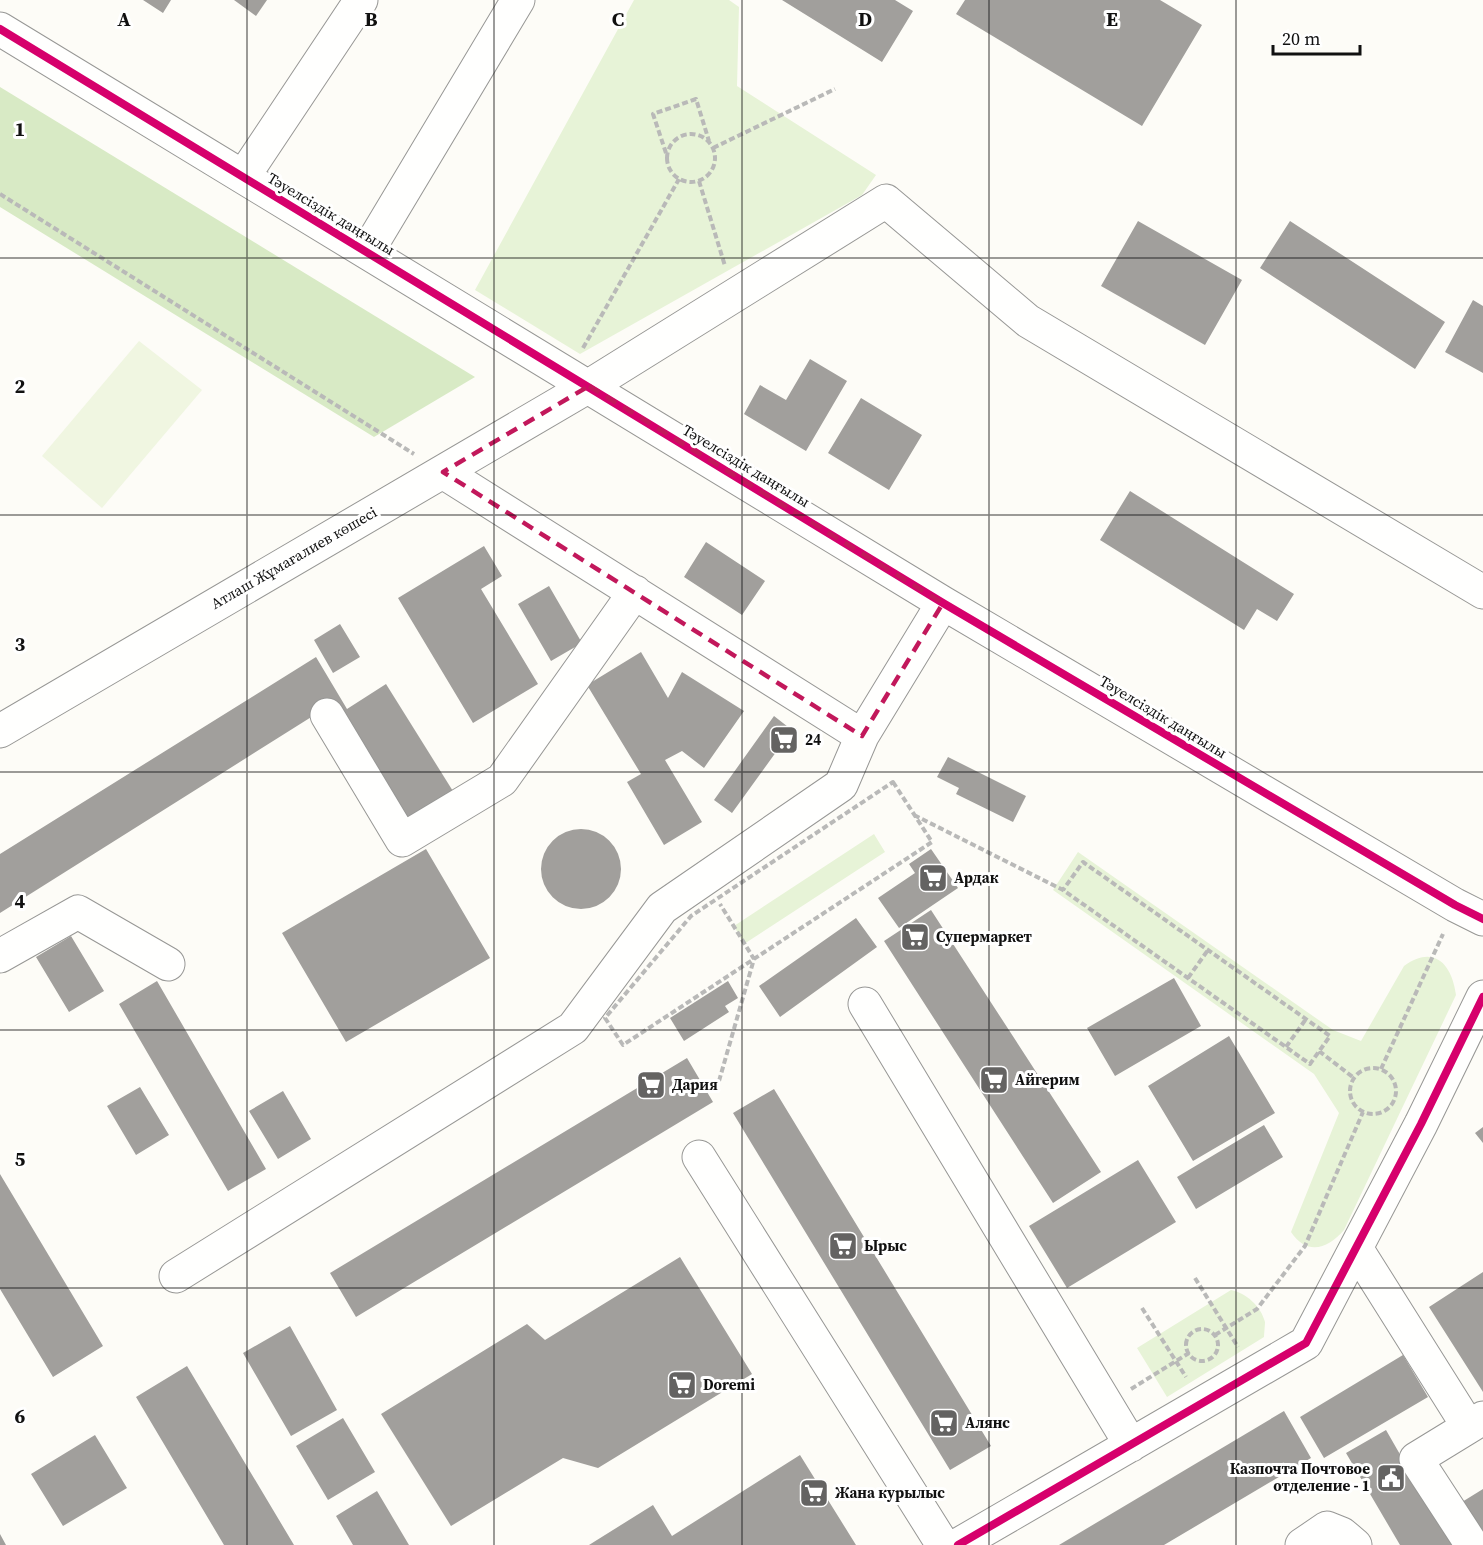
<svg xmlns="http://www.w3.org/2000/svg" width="1483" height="1545" font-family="'Source Serif 4',serif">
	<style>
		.green { fill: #e7f3d7 }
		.forest { fill: #d8eac5 }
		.pitch { fill: #f0f6e1 }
		.building { fill: #a19f9c }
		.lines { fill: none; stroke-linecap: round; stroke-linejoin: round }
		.minor-casing { stroke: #979795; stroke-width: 35 }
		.path { stroke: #b9b9b8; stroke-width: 4; stroke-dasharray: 6 3; stroke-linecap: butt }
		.minor { stroke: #fffffe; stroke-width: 33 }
		.cycleway-casing { stroke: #fff; stroke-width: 11 }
		.cycleway { stroke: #d6006c; stroke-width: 8 }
		.marked { fill: none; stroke: #c2185b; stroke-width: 4.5; stroke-dasharray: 12 8; stroke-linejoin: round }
		.grid { fill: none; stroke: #111; stroke-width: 1.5; stroke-opacity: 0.55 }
		.labels { text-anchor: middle; stroke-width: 6; stroke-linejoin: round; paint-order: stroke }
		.street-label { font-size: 15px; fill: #111; stroke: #fff }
		.poi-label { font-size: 15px; font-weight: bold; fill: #111; stroke: #fff; text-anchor: start }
		.grid-label { font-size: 20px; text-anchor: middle; font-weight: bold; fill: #111; stroke: #fff; stroke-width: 6; stroke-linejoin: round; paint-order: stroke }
	</style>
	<rect width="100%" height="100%" fill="#fdfcf7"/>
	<path class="green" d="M634 0H729L739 7 737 86 876 175 862 195 580 354 475 290Z
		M874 834 885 852 744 944 734 926Z
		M1078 852 1333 1030 1361 1041 1404 966C1434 944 1452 964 1456 995L1344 1230C1328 1249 1307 1256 1291 1232L1339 1113 1314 1074 1053 890Z
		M1231 1290C1246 1293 1261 1306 1265 1322 1265 1326 1264 1333 1264 1337L1167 1397 1137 1348Z"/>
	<path class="forest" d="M0 87 475 377 374 437 0 207Z"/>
	<path class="pitch" d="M139 341 202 390 102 508 42 456Z"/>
	<path class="building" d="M143 0H171L163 13Z
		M234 0H267L256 16Z
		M782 0H895L913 11 882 62Z
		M965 0H1160L1202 25 1142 126 956 14Z
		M1138 221 1242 280 1205 345 1101 286Z
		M1290 221 1445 322 1415 369 1260 268Z
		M1473 300 1483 306V373L1445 352Z
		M810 359 847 381 806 451 744 414 760 385 786 400Z
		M861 398 922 435 889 490 828 453Z
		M1130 491 1294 594 1277 621 1257 609 1244 630 1100 540Z
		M706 542 765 581 742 615 684 577Z
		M484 546 502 576 481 589 538 684 473 723 398 598Z
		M549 586 582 643 551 661 518 604Z
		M340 624 360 657 333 673 314 640Z
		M641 652 668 698 682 672 744 711 704 768 682 751 665 760 702 822 664 845 627 782 641 774 587 685Z
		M316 657 347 709 386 684 456 796 408 826 332 704 0 913V854Z
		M774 716 792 730 732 813 714 800Z
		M948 757 1026 796 1013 822 956 794 959 788 937 777Z
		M541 869a40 40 0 1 1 80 0a40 40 0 1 1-80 0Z
		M426 849 490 958 346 1042 282 933Z
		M931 849 958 888 899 928 878 898 915 873 909 864Z
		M931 910 1101 1172 1053 1203 884 941Z
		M856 918 877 947 780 1017 759 986Z
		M71 936 104 991 69 1012 36 957Z
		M1174 978 1201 1026 1115 1076 1087 1028Z
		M157 981 266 1169 228 1191 119 1004Z
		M728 981 738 998 725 1006 729 1012 684 1041 670 1018Z
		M1229 1036 1275 1113 1193 1161 1148 1086Z
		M687 1058 713 1102 356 1317 330 1273Z
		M140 1087 169 1135 136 1155 107 1106Z
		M774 1089 991 1446 950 1470 733 1113Z
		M283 1091 311 1139 278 1159 249 1111Z
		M1264 1125 1283 1157 1196 1209 1177 1177Z
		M1483 1127V1143L1475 1133Z
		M1138 1160 1176 1222 1067 1288 1029 1226Z
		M0 1174 103 1346 53 1377 0 1289Z
		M680 1257 752 1374 598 1468 563 1458 451 1526 381 1414 527 1324 545 1340Z
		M1483 1272V1392L1429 1307Z
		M290 1326 337 1410 291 1436 243 1353Z
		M1403 1355 1428 1397 1324 1458 1300 1417Z
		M187 1366 294 1545H224L136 1397Z
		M1284 1411 1311 1458 1164 1545H1059Z
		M343 1418 375 1472 328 1500 296 1446Z
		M1386 1430 1452 1545H1400L1346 1453Z
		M95 1435 127 1488 63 1526 31 1474Z
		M800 1455 856 1545H589L653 1505 672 1536Z
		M1483 1489V1536L1462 1502Z
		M377 1491 409 1545H353L336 1516Z
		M0 1534 6 1545H0Z"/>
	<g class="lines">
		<g class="minor-casing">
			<path id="minor" d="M0 29 943 603 1455 905 1483 919
				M243 177 361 0
				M367 252 518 0
				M443 472 862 736
				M327 715 402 840 502 780 635 592
				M0 731 589 386 886 201 1028 321 1483 592
				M0 956 78 912 168 964
				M865 1004 1131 1445
				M699 1157 943 1545
				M1356 1248 1468 1426
				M176 1276 573 1028 662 908 841 785 862 736 943 603
				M958 1545 1306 1343 1421 1124 1483 997
				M1302 1545 1327 1528 1342 1534 1355 1545
				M1472 1545 1416 1459 1483 1418"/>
		</g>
		<path class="path" d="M667 158a24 24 0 1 1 48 0a24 24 0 1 1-48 0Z
			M713 148 835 89
			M666 153 653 114 696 99 709 141
			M699 181 725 266
			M0 194 414 454
			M583 348 679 179
			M893 782 932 842 623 1045 605 1018 691 916Z
			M914 815 1063 890 1310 1064 1330 1036 1083 862 1063 890
			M1188 978 1208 950
			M1286 1047 1306 1019
			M1319 1051 1354 1078
			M1350 1091a23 23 0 1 1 46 0a23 23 0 1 1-46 0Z
			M1381 1069 1443 934
			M719 1081 754 959 720 904
			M1195 1278 1238 1347
			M1142 1308 1186 1377
			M1186 1345a16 16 0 1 1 32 0a16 16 0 1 1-32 0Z
			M1215 1335 1257 1309 1305 1246 1363 1112
			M1131 1389 1189 1353"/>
		<use href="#minor" class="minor"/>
		<g class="cycleway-casing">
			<path id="cycleway" d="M0 29 943 603 1455 905 1483 919
				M958 1545 1306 1343 1421 1124 1483 997"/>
		</g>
		<use href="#cycleway" class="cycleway"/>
	</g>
	<path class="marked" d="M589 386 943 603 862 736 443 472Z"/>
	<path class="grid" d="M247 0V1545M494 0V1545M742 0V1545M989 0V1545M1236 0V1545M0 258H1483M0 515H1483M0 772H1483M0 1030H1483M0 1288H1483"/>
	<defs>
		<g id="supermarket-square" transform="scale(1.5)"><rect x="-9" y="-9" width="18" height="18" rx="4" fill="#646362" stroke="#fff"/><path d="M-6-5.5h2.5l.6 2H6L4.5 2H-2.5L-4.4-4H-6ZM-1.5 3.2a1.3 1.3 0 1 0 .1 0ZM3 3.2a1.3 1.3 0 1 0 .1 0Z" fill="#fff"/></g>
		<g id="civic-square" transform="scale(1.5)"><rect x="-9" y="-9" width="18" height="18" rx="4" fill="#646362" stroke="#fff"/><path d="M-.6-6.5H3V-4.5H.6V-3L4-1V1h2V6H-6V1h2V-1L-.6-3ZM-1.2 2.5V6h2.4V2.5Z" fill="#fff"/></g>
	</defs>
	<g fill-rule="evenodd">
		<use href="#supermarket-square" x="784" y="740"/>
		<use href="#supermarket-square" x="933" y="878"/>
		<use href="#supermarket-square" x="915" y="937"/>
		<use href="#supermarket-square" x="994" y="1080"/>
		<use href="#supermarket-square" x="651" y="1085"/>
		<use href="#supermarket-square" x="843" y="1246"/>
		<use href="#supermarket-square" x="682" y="1385"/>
		<use href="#supermarket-square" x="944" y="1423"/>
		<use href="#civic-square" x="1391" y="1478"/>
		<use href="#supermarket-square" x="814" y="1493"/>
	</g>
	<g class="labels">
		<g class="street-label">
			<text transform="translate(331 214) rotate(31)" y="5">Тәуелсіздік даңғылы</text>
			<text transform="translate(746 466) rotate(31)" y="5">Тәуелсіздік даңғылы</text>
			<text transform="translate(294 558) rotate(-30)" y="5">Атлаш Жұмағалиев көшесі</text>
			<text transform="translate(1163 717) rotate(31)" y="5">Тәуелсіздік даңғылы</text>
		</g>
		<g class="poi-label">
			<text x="805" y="745">24</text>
			<text x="954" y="883">Ардак</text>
			<text x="936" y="942">Супермаркет</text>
			<text x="1015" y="1085">Айгерим</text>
			<text x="672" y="1090">Дария</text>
			<text x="864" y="1251">Ырыс</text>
			<text x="703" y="1390">Doremi</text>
			<text x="965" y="1428">Алянс</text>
			<text x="1370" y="1474" text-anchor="end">Казпочта Почтовое<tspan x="1370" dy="17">отделение - 1</tspan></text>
			<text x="835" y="1498">Жана курылыс</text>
		</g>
	</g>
	<g class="grid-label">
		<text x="124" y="26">A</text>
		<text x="371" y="26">B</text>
		<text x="618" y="26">C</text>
		<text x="865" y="26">D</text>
		<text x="1112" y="26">E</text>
		<text x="20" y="136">1</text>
		<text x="20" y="393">2</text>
		<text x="20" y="651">3</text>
		<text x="20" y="908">4</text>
		<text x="20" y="1166">5</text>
		<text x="20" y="1423">6</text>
	</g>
	<path d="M1273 45v9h87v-9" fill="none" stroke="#111111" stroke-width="3"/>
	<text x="1282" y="45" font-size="18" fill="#111111" stroke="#ffffff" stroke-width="4.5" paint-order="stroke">20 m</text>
</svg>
